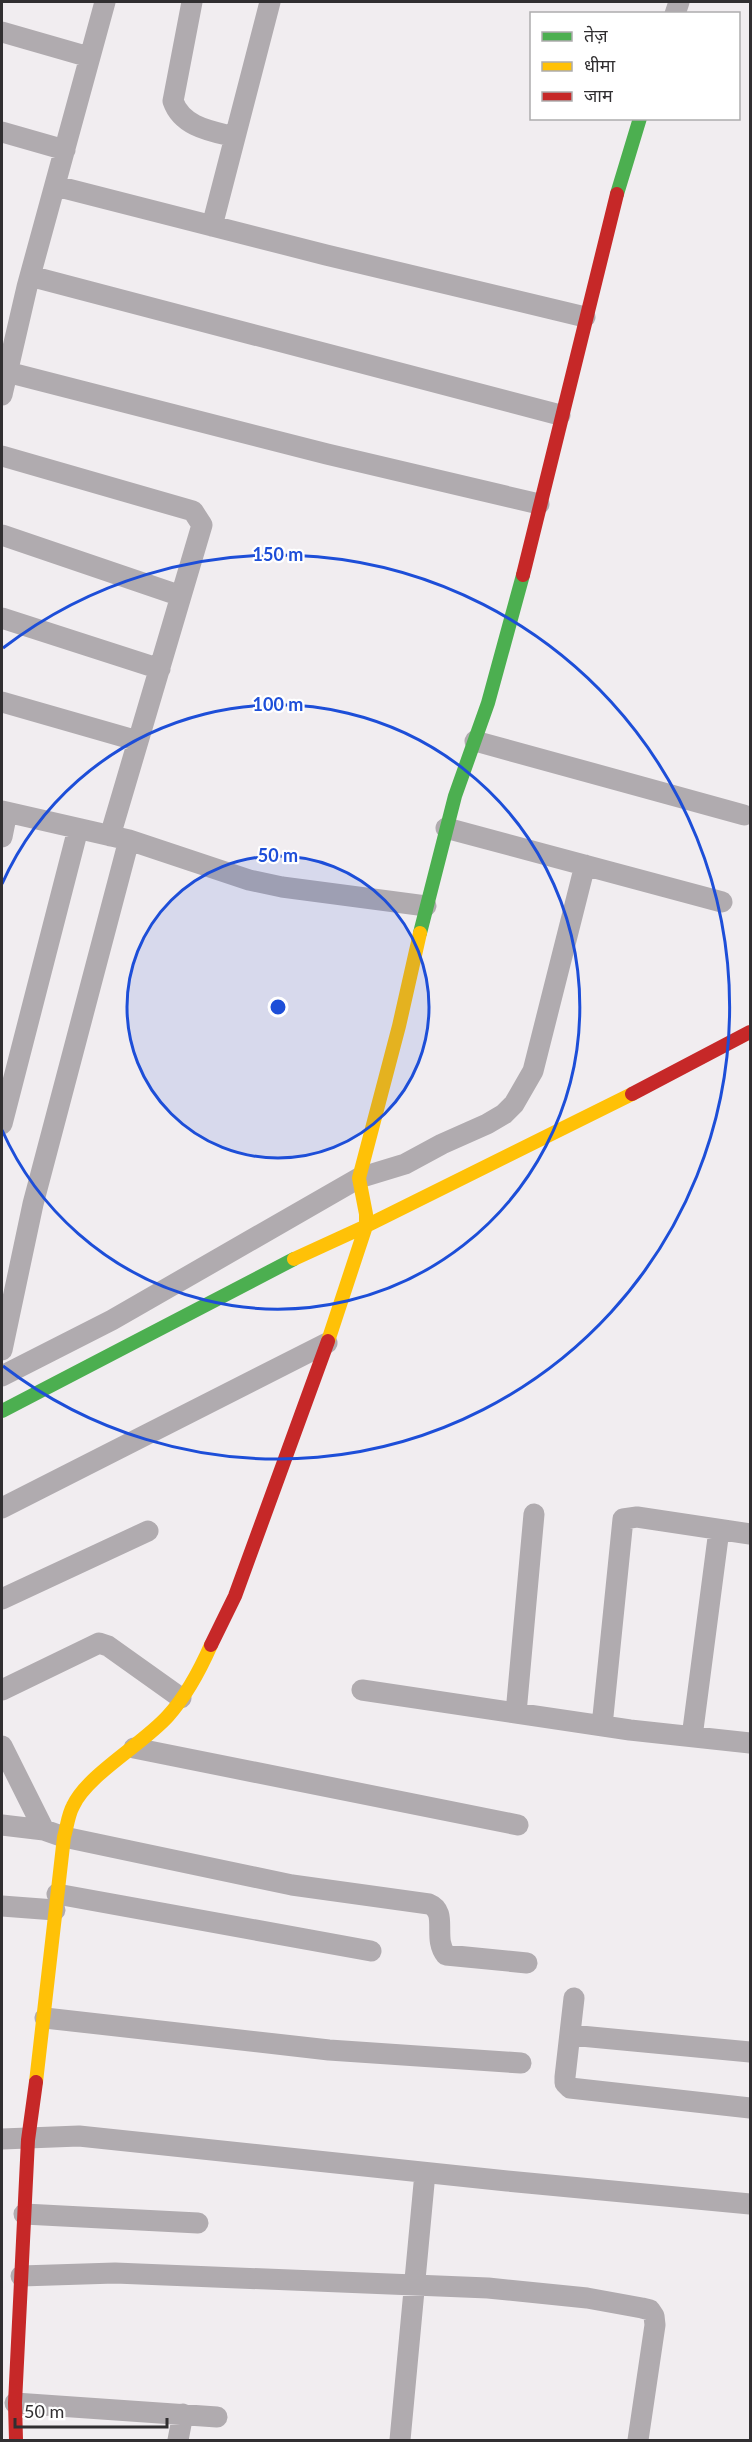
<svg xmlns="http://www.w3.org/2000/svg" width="752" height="2442" font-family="Lato,'Noto Sans Devanagari',sans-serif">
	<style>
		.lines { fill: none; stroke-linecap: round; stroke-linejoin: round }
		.street { stroke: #b0abaf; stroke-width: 21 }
		.fast { stroke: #4caf50; stroke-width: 14 }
		.slow { stroke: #ffc107; stroke-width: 14 }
		.jam { stroke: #c62828; stroke-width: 14 }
		.ring { fill: none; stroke: #1d4ed8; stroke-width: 3 }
		.centre { fill: #1d4ed8; stroke: #fff; stroke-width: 3 }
		.ring-label { font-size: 18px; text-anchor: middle; font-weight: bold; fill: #1d4ed8; stroke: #fff; stroke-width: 4.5; stroke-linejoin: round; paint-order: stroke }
	</style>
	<rect width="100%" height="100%" fill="#f1edf0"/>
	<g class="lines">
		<path class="street" d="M192 2 173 101C182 127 211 131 235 137
			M675 14 679 2
			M2 32 89 57
			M2 132 65 150
			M56 186 326 255 585 317
			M212 226 270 2
			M30 276 560 415
			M7 372 327 454 539 504
			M2 395 27 287 105 2
			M2 456 193 511 202 525 110 836
			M2 535 181 596
			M2 618 160 669
			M2 702 138 741
			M475 741 744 815
			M2 811 129 840 249 880 282 887 426 906
			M446 828 722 902
			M2 837 7 812
			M2 1124 78 829
			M2 1350 33 1204 129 840
			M2 1376 112 1320 359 1178 405 1164 442 1144 487 1124 504 1114 514 1104 533 1071 585 865
			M2 1508 327 1343
			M2 1599 148 1531
			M2 1690 99 1643 108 1646 181 1698
			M362 1690 630 1730 750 1743
			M516 1713 534 1514
			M602 1726 623 1519 637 1517 750 1534
			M692 1737 719 1530
			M2 1746 44 1830
			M134 1748 518 1825
			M2 1825 44 1830 64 1837 292 1885 429 1904C449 1912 432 1938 446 1955L527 1963
			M57 1894 371 1951
			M2 1906 55 1910
			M574 1998 565 2077V2083L570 2088 750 2108
			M45 2018 329 2050 521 2063
			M570 2035 750 2052
			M2 2139 79 2136 507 2181 750 2204
			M24 2214 198 2223
			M21 2276 115 2273 488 2288 587 2298 642 2308 650 2310 654 2316 655 2325 638 2440
			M15 2403 217 2417
			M178 2440 183 2414
			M400 2440 425 2173"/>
		<path class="fast" d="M617 194 640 118
			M420 933 455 796 488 703 523 575
			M2 1411 294 1259"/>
		<path class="slow" d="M294 1259 366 1226 632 1094
			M328 1341 366 1226V1214L359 1178 399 1026 420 933
			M36 2082 64 1837C67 1827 68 1815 73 1806 87 1775 143 1744 168 1716 186 1696 200 1670 211 1645"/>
		<path class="jam" d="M523 575 617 194
			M632 1094 750 1032
			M211 1645 235 1596 328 1341
			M16 2440 15 2403 28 2140 36 2082"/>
	</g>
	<circle cx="278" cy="1007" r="151" fill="#1d4ed8" fill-opacity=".12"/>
	<g class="ring">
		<circle cx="278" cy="1007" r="151"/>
		<path d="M2 884A302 302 0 1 1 2 1130"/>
		<path d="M3 648A452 452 0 1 1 3 1366"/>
	</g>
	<circle cx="278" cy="1007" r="9" class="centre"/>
	<g class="ring-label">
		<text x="278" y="561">150 m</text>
		<text x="278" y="711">100 m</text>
		<text x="278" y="862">50 m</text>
	</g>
	<rect width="752" height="2442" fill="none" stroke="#312f31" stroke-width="6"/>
	<rect x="530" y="12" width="210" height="108" fill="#ffffff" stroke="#adacad" stroke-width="1.5"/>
	<rect x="542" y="32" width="30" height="9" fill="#4caf50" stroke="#adacad" stroke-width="1.5"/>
	<text x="584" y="42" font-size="18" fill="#312f31">तेज़</text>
	<rect x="542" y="62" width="30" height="9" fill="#ffc107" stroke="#adacad" stroke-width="1.5"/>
	<text x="584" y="72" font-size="18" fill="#312f31">धीमा</text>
	<rect x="542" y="92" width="30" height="9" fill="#c62828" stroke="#adacad" stroke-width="1.5"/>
	<text x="584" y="102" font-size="18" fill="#312f31">जाम</text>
	<path d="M15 2418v9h152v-9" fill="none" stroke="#312f31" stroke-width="3"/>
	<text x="24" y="2418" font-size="18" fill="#312f31" stroke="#ffffff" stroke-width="4.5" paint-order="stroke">50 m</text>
</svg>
